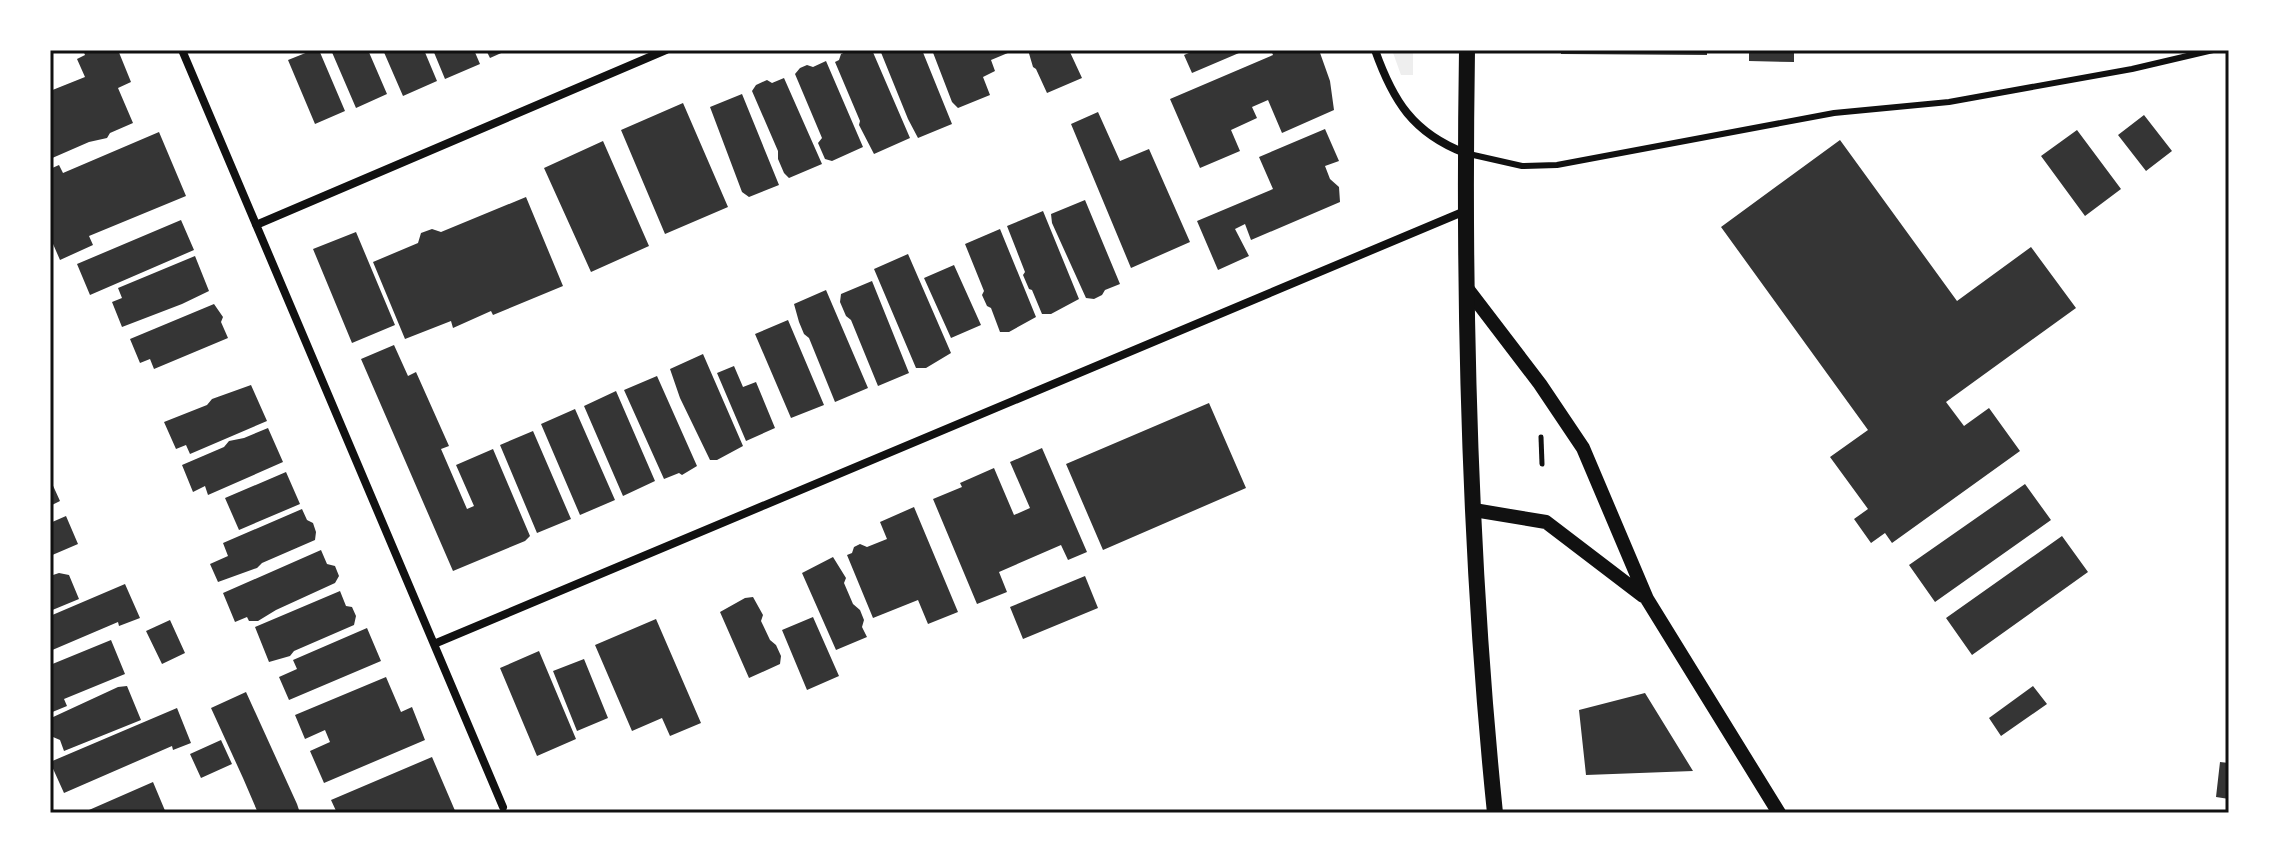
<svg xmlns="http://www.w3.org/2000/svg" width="2279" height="863" font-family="'Roboto Serif',serif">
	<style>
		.green { fill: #eee }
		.building { fill: #353535 }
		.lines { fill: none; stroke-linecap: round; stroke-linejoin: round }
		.path { stroke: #111; stroke-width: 5 }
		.service { stroke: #111; stroke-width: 6 }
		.minor { stroke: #111; stroke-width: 8 }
		.tertiary { stroke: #111; stroke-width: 14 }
		.secondary { stroke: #111; stroke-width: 16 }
		.neatline { fill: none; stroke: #111; stroke-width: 3 }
	</style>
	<rect width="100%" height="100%" fill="#fff"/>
	<path class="green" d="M1392 50H1413V75H1401Z"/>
	<path class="building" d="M83 50H118L131 82 118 88 133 123 110 133 107 138 89 142 50 159V91L85 77 77 59 85 55Z
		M313 50H319L345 111 315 124 288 60Z
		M331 50H368L387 94 356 108Z
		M383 50H424L437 81 403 96Z
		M433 50H474L480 64 445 79Z
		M486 50H508L490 58Z
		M850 50 855 53 872 50 910 138 874 154 859 125 860 121 835 62 839 60 841 54Z
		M880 50H922L952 124 918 138 908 119Z
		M932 50H1015L991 60 995 71 983 77 990 95 958 108 952 102Z
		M1028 50H1069L1082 78 1047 93 1036 69 1033 67Z
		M1196 50H1246L1192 73 1184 55Z
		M1271 50H1319L1330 81 1334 110 1282 133 1268 100 1252 107 1257 118 1231 130 1240 151 1200 168 1170 99 1273 55Z
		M1561 50H1707V55L1561 54Z
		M1749 50H1794V62L1749 61Z
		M826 61 863 147 832 161 825 159 818 143 822 138 795 74 800 68 807 65 813 67Z
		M784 78 822 164 789 178 784 173 778 159V151L752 91 756 85 767 80 772 83Z
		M742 94 779 185 749 197 742 192 710 107Z
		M683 103 728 207 665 234 621 130Z
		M1098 112 1120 161 1149 149 1190 242 1131 268 1071 124Z
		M2144 115 2172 151 2146 171 2118 135Z
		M1325 129 1339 161 1325 166 1330 179 1339 187 1340 202 1251 240 1245 224 1235 229 1249 256 1218 270 1197 221 1273 189 1259 157Z
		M2077 130 2121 189 2085 216 2041 156Z
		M159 132 186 196 89 236 93 245 60 260 50 237V169L59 165 63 173Z
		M1840 140 1957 301 2031 247 2076 308 1946 402 1964 426 1989 408 2020 451 1892 543 1885 533 1871 543 1854 519 1868 509 1830 457 1868 430 1721 227Z
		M603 141 649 246 591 272 544 168Z
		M526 197 563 286 493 315 491 311 453 328 451 321 405 339 373 262 418 243 421 233 432 229 441 232Z
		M1085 200 1120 284 1105 290 1102 295 1094 299 1086 298 1052 223 1051 214Z
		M1043 211 1079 299 1051 314H1042L1032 290 1029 289 1023 275 1025 272 1007 226Z
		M181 220 194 250 90 295 77 264Z
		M1000 229 1036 317 1009 332H1000L991 308 987 306 982 295 984 291 965 244Z
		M356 232 395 325 352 343 313 249Z
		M908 254 951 353 926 368H916L874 269Z
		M195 256 209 291 182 304 122 327 112 302 122 298 118 288Z
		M954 265 981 325 951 338 924 278Z
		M872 281 909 373 878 386 851 320 846 316 840 302 841 294Z
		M826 290 868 388 835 402 809 338 804 334 799 322 794 304Z
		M214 304 223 317 221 322 228 338 154 369 150 359 140 363 130 339Z
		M788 320 824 405 791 418 755 334Z
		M394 345 408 376 416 372 449 446 441 449 467 509 474 506 456 465 493 449 530 536 525 541 453 571 361 359Z
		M703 354 743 446 717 460H710L680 398 670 369Z
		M734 366 743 387 756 382 775 428 746 441 717 373Z
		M657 376 697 466 682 475 679 473 664 479 624 390Z
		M251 385 267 421 190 454 186 445 176 449 164 422 207 405 212 399Z
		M616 391 655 481 623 496 584 406Z
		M1209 403 1246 488 1103 550 1066 464Z
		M575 409 615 500 580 515 541 424Z
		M268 428 283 462 208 495 205 486 193 492 182 465 224 447 229 441 244 438Z
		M533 431 571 519 537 533 500 445Z
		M1042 448 1087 552 1068 560 1061 545 999 572 1007 592 977 604 933 499 962 487 960 483 994 468 1014 515 1030 508 1010 462Z
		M286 472 300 504 239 530 225 498Z
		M50 479 60 501 50 506Z
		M2025 484 2051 520 1935 602 1909 565Z
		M914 507 958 612 928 624 918 600 873 618 847 555 852 553 854 547 860 544 867 547 887 539 880 522Z
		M302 509 307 520 313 523 316 532 315 540 262 563 257 568 218 582 210 564 228 556 223 543Z
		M66 516 78 544 50 556V523Z
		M2062 536 2088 572 1972 655 1946 618Z
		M321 550 327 564 335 566 339 576 335 583 276 610 258 621H249L247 617 235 622 223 593Z
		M833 557 846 578 844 583 853 604 860 610 864 620 862 627 867 637 836 650 802 573Z
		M59 573 69 575 79 599 50 611V576Z
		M1085 576 1098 608 1023 639 1010 607Z
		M125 584 140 618 119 626 118 622 50 651V616Z
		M340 591 346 606 352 607 356 616 354 625 294 651 290 656 269 662 255 627Z
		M753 597 763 615 761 621 770 640 776 645 781 656 780 664 749 678 720 612 745 598Z
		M813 617 839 676 807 690 782 630Z
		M656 619 701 723 670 736 662 718 632 731 595 645Z
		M170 620 185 653 162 664 146 631Z
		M367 628 381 661 289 700 279 677 297 669 293 660Z
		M111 640 125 674 64 699 67 706 50 713V665Z
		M539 651 576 739 537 756 500 668Z
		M584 659 608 718 577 731 553 671Z
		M386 677 401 712 412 707 425 740 324 783 310 751 330 742 325 730 305 739 295 715Z
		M127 686 141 720 64 751 60 740 53 737 50 730 51 718 118 687Z
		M2033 686 2047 704 2001 736 1989 718Z
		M246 692 297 804 300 813H258L243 778 211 708Z
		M1645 693 1693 771 1586 775 1579 710Z
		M177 708 191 743 173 750 172 746 64 793 50 762Z
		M221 740 232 764 201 778 190 754Z
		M432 757 456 813H337L331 800Z
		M2220 762 2229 763V799L2216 797Z
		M153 782 166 813H90L89 810Z"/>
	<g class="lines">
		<path class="path" d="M1541 437 1542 464"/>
		<path class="service" d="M1469 154 1522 166 1557 165 1834 113 1949 102 2132 69 2213 50"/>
		<path class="minor" d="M182 50 503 807
			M1375 50C1393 101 1413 133 1465 153
			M256 225 666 50
			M434 644 1465 211"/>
		<path class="tertiary" d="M1466 287 1540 384 1583 448 1647 599 1779 813
			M1474 510 1546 522 1643 596"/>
		<path class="secondary" d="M1467 50C1463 304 1469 560 1495 813"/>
	</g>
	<rect width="2279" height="863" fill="none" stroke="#ffffff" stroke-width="104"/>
	<rect x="52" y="52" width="2175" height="759" class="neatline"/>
</svg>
